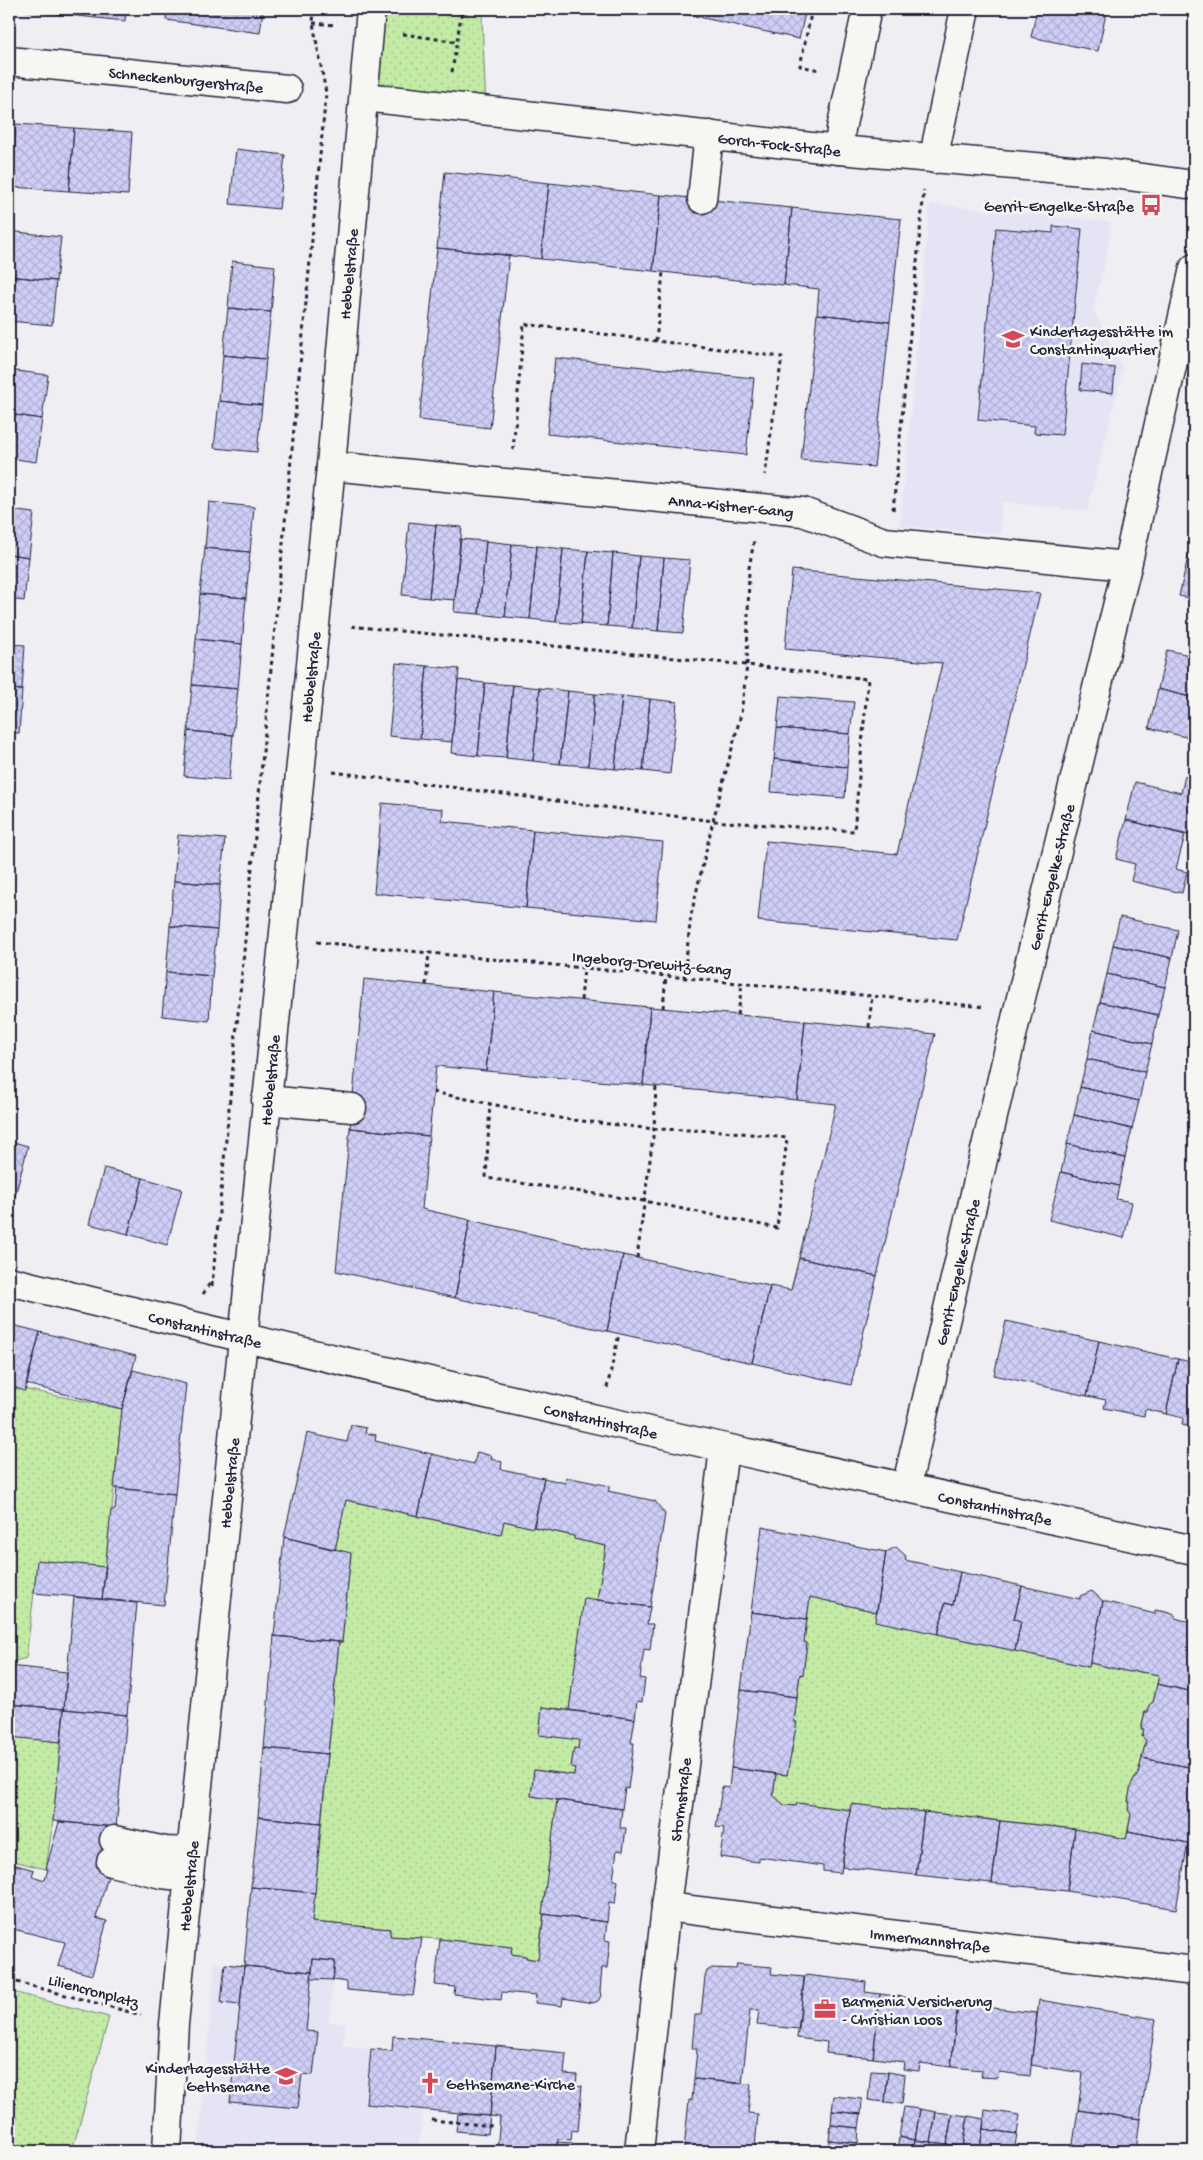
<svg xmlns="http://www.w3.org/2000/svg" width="1203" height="2160" font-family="'Gochi Hand',sans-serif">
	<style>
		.built { fill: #e4e4f4 }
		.green { fill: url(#green-dots); stroke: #738670 }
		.building { fill: url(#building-cross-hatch); stroke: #22223b }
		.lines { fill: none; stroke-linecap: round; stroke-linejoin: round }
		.minor-casing { stroke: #22223b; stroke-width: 31 }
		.path { stroke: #22223b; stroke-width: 3; stroke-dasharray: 4 4; stroke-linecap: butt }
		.minor { stroke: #f6f6f2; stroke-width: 28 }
		.labels { text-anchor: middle; stroke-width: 5; stroke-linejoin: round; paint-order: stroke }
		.street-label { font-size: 16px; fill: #22223b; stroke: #f6f6f2 }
		.poi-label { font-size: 16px; fill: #22223b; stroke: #f6f6f2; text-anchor: start }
	</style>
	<defs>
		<pattern id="green-dots" width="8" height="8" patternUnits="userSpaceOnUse" patternTransform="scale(1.25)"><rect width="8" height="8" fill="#c4eba5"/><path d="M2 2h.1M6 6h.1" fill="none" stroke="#a8c98f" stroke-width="1.8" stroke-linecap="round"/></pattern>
		<pattern id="building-cross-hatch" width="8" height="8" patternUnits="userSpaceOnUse" patternTransform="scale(1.25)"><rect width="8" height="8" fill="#cecef7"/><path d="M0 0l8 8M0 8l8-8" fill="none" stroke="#b1b1d5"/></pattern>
	</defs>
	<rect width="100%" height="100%" fill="#eeeef3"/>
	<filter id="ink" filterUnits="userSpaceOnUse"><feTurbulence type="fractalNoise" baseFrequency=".02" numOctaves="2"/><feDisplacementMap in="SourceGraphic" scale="10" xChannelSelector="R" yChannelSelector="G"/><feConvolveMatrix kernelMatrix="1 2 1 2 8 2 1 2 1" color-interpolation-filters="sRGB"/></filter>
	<g filter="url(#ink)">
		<path class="built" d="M930 204 1110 222 1109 244 1093 310 1123 369 1087 511 1002 502 1000 534 900 526Z
			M335 1961 329 2022 345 2024 343 2046 371 2049 366 2104 423 2110 418 2151H198L215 1963 311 1972Z"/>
		<path class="green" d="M371 9H484L482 20 486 107 364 97Z
			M9 1386 122 1409 106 1567 38 1561 26 1658 9 1663Z
			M346 1500 500 1535 504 1521 574 1536V1539L606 1546 597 1600 585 1598 569 1710 542 1707 579 1740 578 1749 574 1748 571 1767 575 1768 574 1775 534 1770 531 1796 557 1800 538 1960 526 1958V1956L511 1954V1947L440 1939 390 1936V1929L312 1922 339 1642H342L351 1554 335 1550Z
			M810 1597 877 1612 938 1634 1089 1667 1090 1663 1130 1672 1134 1671 1159 1675 1153 1702 1149 1705 1148 1712H1145L1141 1728 1144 1729 1142 1737 1146 1740 1138 1774C1131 1780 1130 1792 1128 1801L1130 1802 1128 1810 1131 1814 1126 1839 1075 1829 852 1804 850 1810 797 1803 796 1806 784 1805 773 1795 776 1774 787 1775 790 1753H792L796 1722H794L800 1674H803L807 1643 804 1642Z
			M9 1736 61 1742 53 1821 46 1869 9 1860Z
			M9 1991 109 2017 72 2151H9Z"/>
		<path class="building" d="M10 9H68V15Z
			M68 9H126L125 21 68 15Z
			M167 9H263L260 33 166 20Z
			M676 9H806L799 39 676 12Z
			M1037 9H1107L1098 51 1031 37Z
			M16 124 74 128 69 191 11 187Z
			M74 128 132 132 128 195 69 191Z
			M236 149 285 155 279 209 230 204Z
			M445 172 549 183 541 259 437 248Z
			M549 183 661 195 653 271 541 259Z
			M661 195 792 208 784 285 653 271Z
			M792 208 901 219 890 322 817 314 819 289 784 285Z
			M1053 226 1082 229 1062 435 1034 433 1035 426 978 420 996 228 1053 233Z
			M9 231 61 237 56 281 9 276Z
			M437 248 509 255 490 428 419 420Z
			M232 261 275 266 271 312 228 308Z
			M9 276 56 281 52 325 9 321Z
			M228 308 271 312 266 359 223 355Z
			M817 314 890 322 874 467 801 460Z
			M223 355 266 359 262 405 219 401Z
			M555 358 754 378 746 455 547 434Z
			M1082 364 1115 368 1113 393 1080 390Z
			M9 370 48 375 42 419 9 414Z
			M219 401 262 405 257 452 214 448Z
			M9 414 42 419 36 462 9 458Z
			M209 502 254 507 250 552 205 548Z
			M9 510 34 513 29 557 9 554Z
			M409 522 436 525 429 598 402 595Z
			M436 525 462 527 455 600 429 598Z
			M1194 529V559L1188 557Z
			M460 539 486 541 479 614 454 612Z
			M486 541 512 544 505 617 479 614Z
			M512 544 537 546 530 619 505 617Z
			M537 546 563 549 556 622 530 619Z
			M205 548 250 552 246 598 200 594Z
			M563 549 588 551 581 624 556 622Z
			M588 551 613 553 607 626 581 624Z
			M613 553 639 556 632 628 607 626Z
			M9 554 29 557 24 601 9 599Z
			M639 556 664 558 658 631 632 628Z
			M1188 557 1194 559V599L1179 596Z
			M664 558 690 560 683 633 658 631Z
			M792 570 1040 593 957 940 758 921 766 841 897 854 942 663 785 649Z
			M200 594 246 598 242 644 196 639Z
			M196 639 242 644 238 689 192 685Z
			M9 644 25 645 22 690 9 689Z
			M1167 650 1194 656V698L1158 689Z
			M396 663 427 666 420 739 389 736Z
			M427 666 459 669 452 742 420 739Z
			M458 680 485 683 478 756 451 753Z
			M485 683 513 685 506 758 478 756Z
			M192 685 238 689 233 735 188 731Z
			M513 685 540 688 533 761 506 758Z
			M540 688 568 691 560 764 533 761Z
			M9 689 22 690 19 733H9Z
			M1158 689 1194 698V739L1149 728Z
			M568 691 595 694 588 766 560 764Z
			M595 694 622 696 615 769 588 766Z
			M622 696 650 699 643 771 615 769Z
			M780 696 854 702 850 734 777 728Z
			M650 699 677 702 670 774 643 771Z
			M777 728 850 734 847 767 774 759Z
			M188 731 233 735 229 780 184 776Z
			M774 759 847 767 845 798 771 792Z
			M1185 776 1194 778V829L1193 836 1126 820 1135 782 1181 793Z
			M382 803 443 809 442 821 533 830 526 908 374 893Z
			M1126 820 1185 835 1176 869 1187 872 1182 893 1131 881 1135 864 1116 859Z
			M533 830 663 842 656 920 526 908Z
			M178 835 225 839 220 885 174 881Z
			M174 881 220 885 217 930 170 926Z
			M1120 917 1178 930 1172 958 1113 945Z
			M170 926 217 930 212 976 166 972Z
			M1113 945 1172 958 1165 987 1107 974Z
			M166 972 212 976 209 1021 162 1016Z
			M1107 974 1165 987 1158 1015 1100 1002Z
			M364 979 494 992 486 1071 436 1066 429 1136 350 1128Z
			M494 992 650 1007 643 1085 486 1071Z
			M1100 1002 1158 1015 1152 1044 1093 1030Z
			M650 1007 805 1021 797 1100 643 1085Z
			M805 1021 935 1034 877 1276 799 1258 836 1104 797 1100Z
			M1093 1030 1152 1044 1145 1072 1087 1059Z
			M1087 1059 1145 1072 1139 1101 1080 1087Z
			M1080 1087 1139 1101 1132 1129 1074 1115Z
			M1074 1115 1132 1129 1125 1158 1067 1144Z
			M350 1128 429 1136 422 1209 470 1220 455 1298 336 1271Z
			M9 1141 28 1146 13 1204 9 1202Z
			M1067 1144 1125 1158 1119 1186 1061 1172Z
			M104 1168 143 1178 128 1234 89 1224Z
			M1061 1172 1119 1186 1116 1199 1132 1202 1124 1238 1049 1220Z
			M143 1178 182 1189 167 1245 128 1234Z
			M470 1220 623 1255 607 1331 455 1298Z
			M623 1255 770 1286 752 1363 607 1331Z
			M799 1258 877 1276 851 1385 752 1363 770 1286 791 1290Z
			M1006 1321 1099 1341 1087 1396 994 1375Z
			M9 1324 40 1332 25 1391 9 1386Z
			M40 1332 136 1356 122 1409 26 1384Z
			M1099 1341 1178 1359 1166 1414 1145 1409 1144 1416 1104 1408 1106 1400 1087 1396Z
			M1178 1359 1194 1363V1428L1182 1425 1183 1418 1166 1414Z
			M133 1370 186 1384 175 1494 114 1488 122 1409Z
			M351 1425 366 1428 365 1433 376 1435 375 1441 432 1454 418 1516 346 1500 335 1550 284 1537 307 1433 347 1442Z
			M477 1452 492 1456 491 1459 502 1462 501 1469 544 1478 533 1528 504 1521 501 1535 418 1516 432 1454 474 1464Z
			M566 1477 610 1486 608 1491 655 1501 665 1514 650 1607 597 1600 606 1546 574 1539V1536L534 1527 544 1478 565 1483Z
			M117 1488 175 1494 164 1605 102 1599 111 1510H115Z
			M762 1527 886 1552 877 1612 810 1597 807 1619 751 1612Z
			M284 1537 351 1553 342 1642 274 1636Z
			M896 1547 906 1556 905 1560 960 1572 953 1605 945 1603 938 1634 875 1621 886 1552Z
			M37 1560 106 1567 102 1599 34 1593Z
			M960 1572 1022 1586 1014 1619 1021 1621 1015 1651 938 1634 945 1603 953 1605Z
			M1022 1586 1080 1599V1596L1092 1591 1103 1601 1089 1667 1015 1651 1021 1621 1014 1619Z
			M74 1597 137 1603 127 1715 64 1709Z
			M584 1598 650 1607 647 1624H653L650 1650 644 1649 640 1678 645 1679 642 1702 637 1701 635 1719 569 1710Z
			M1103 1601 1155 1614V1610L1166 1612 1175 1615V1618L1194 1623V1692L1157 1684 1159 1675 1134 1671 1130 1672 1090 1663Z
			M751 1612 807 1619 804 1642 807 1643 803 1675 800 1674 797 1697 741 1690Z
			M274 1636 339 1642 328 1754 264 1748Z
			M9 1666 67 1672 64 1709 9 1704Z
			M1157 1684 1194 1692V1768L1142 1758 1146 1740 1142 1737 1144 1729H1141L1145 1712H1148L1149 1705 1153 1702Z
			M741 1690 797 1697 794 1722H797L787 1775 731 1768Z
			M9 1704 64 1709 61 1742 9 1737Z
			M542 1707 635 1719 631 1743H634L628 1789 625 1788 622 1809 531 1796 534 1770 574 1775 575 1768 571 1767 574 1748 578 1749 579 1740 539 1735Z
			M64 1709 127 1715 116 1827 53 1821Z
			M264 1748 328 1754 321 1823 258 1817Z
			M1142 1758 1194 1768V1814L1188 1843 1128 1831 1131 1814 1128 1810 1130 1802H1128L1131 1785 1138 1774Z
			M731 1768 776 1774 773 1795 784 1805 796 1806 797 1803 850 1810 841 1873 823 1871V1866L759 1857V1862L720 1857 724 1828 716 1827 722 1787 729 1788Z
			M557 1800 622 1809 620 1828H626L623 1851 617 1850 613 1880 618 1881 615 1903 609 1902 607 1922 542 1914Z
			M851 1804 924 1812 916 1875 842 1867Z
			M924 1812 1000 1821 992 1883 916 1875Z
			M258 1817 321 1823 315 1893 251 1887Z
			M1000 1821 1075 1829 1067 1891 992 1883Z
			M59 1822 116 1827 110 1869 96 1918 107 1921 92 1975 58 1966 65 1942 9 1928V1863L34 1870 32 1876 45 1880 48 1869H46Z
			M1075 1829 1126 1839 1128 1831 1188 1843 1176 1909 1067 1891Z
			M251 1887 315 1893 312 1922 390 1929V1936L422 1938 413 1996 347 1990V1982L333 1980 335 1961 313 1959 312 1972 244 1966Z
			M544 1914 607 1922 605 1940 610 1941 607 1968H602L600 1991 601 1996 598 2001 593 2003 563 1998 562 2006 535 2003 536 1995 502 1992 501 2000 454 1994 455 1987 435 1985 440 1939 512 1947 511 1954 526 1956V1958L538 1960Z
			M313 1959 335 1961 333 1980 311 1979Z
			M225 1964 244 1966 240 2005 221 2003Z
			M737 1964 772 1967 771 1974 804 1977 799 2029 757 2025 759 2010H750L742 2084 694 2079 697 2049H692L695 2015H701L705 1977 707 1971 712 1968 736 1969Z
			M244 1966 312 1972 306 2031 318 2032 313 2075 302 2074 298 2108 230 2102Z
			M805 1975 866 1982 865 1992 880 1994 873 2058 826 2053 827 2042 797 2038Z
			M880 1994 958 2004 951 2067 920 2063 919 2071 903 2069 904 2062 873 2058Z
			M1039 2000 1156 2019 1140 2119 1078 2110 1083 2073 1031 2065Z
			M958 2004 1037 2013 1030 2076 999 2072 998 2078 981 2077 982 2070 951 2067Z
			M393 2036 496 2046 490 2116 366 2104 371 2049 392 2051Z
			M496 2046 566 2053 564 2074 577 2075 576 2085 582 2086 578 2131 572 2130 571 2140 558 2139 557 2151H497L500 2117 490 2116Z
			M871 2071 888 2072 885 2102 868 2100Z
			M888 2072 905 2075 902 2104 885 2102Z
			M694 2079 751 2084 748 2113 758 2114 755 2147 745 2146 744 2151H687L684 2149 689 2100H692Z
			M834 2096 862 2099 861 2114 832 2111Z
			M904 2107 920 2109 915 2140 899 2137Z
			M920 2109 936 2112 931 2142 915 2140Z
			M985 2110 1020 2115 1017 2134 983 2129Z
			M1078 2110 1140 2119 1136 2151H1072Z
			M832 2111 861 2114 859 2128 831 2125Z
			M936 2112 952 2114 947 2144 931 2142Z
			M458 2114 490 2116 488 2134 456 2131Z
			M952 2114 968 2116 963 2147 947 2144Z
			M968 2116 984 2119 980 2149 963 2147Z
			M831 2125 859 2128 858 2143 829 2140Z
			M983 2129 1017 2134 1014 2151 980 2148Z
			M899 2137 915 2140 913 2151H897Z
			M829 2140 858 2143 857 2151H828Z
			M915 2140 931 2142 930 2151H913Z
			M557 2142 573 2143 572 2151H557Z
			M931 2142 947 2144 946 2151H930Z
			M947 2144 963 2147V2151H946Z
			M963 2147 980 2149 979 2151H963Z
			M980 2148 1004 2151H979Z"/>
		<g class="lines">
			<g class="minor-casing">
				<g id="minor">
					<path id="s1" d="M9 61 287 89"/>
					<path id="s2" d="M364 97 839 150 1106 173 1194 185"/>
					<path d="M839 150 841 129 867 9"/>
					<path d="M935 159 937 141 964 14"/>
					<path d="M702 199 709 135"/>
					<path id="s3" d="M331 466 803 512 884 542 1127 566"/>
					<path d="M266 1100 352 1108"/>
					<path id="s4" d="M9 1281C402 1378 798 1465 1194 1550"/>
					<path id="s5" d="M906 1488 1018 1010 1127 566 1194 268"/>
					<path d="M114 1840 165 1851 191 1852"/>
					<path d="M111 1862 162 1874 189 1877"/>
					<path id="s6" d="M666 1907 1194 1971"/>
					<path id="s7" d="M167 2151 174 2024 331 466 371 9"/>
					<path id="s8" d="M639 2151 666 1907 724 1449"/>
				</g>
			</g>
			<path class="path" d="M812 9 800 66 820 70
				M313 23 335 25
				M403 34 457 42
				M452 72 462 9
				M656 341 663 272
				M513 450 524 324 782 357 765 475
				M893 510 924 190
				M333 772 713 821 854 831 868 679 747 665 349 626
				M317 942 985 1007
				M684 978 691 915 713 821 741 714 747 665 749 568 754 541
				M426 985 429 952
				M581 1000 584 968
				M663 1008 666 976
				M738 1015 742 983
				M869 1027 872 996
				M433 1092 564 1119 654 1129 723 1131 787 1138 777 1228 644 1201 486 1178 490 1104
				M637 1258 654 1129 656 1087
				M212 1286 326 93 313 23 314 9
				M203 1294 212 1280
				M607 1388 619 1334
				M9 1980 141 2015
				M432 2120 493 2126"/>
			<use href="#minor" class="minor"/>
		</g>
	</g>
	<defs>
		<g id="bus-bare" transform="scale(1.725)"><path d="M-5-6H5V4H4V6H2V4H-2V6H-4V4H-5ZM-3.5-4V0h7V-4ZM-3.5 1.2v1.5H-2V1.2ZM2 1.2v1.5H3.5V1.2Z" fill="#d1495b" stroke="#f6f6f2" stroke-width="2.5" paint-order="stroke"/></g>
		<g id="school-bare" transform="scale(1.725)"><path d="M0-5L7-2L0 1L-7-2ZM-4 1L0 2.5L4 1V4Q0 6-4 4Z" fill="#d1495b" stroke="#f6f6f2" stroke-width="2.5" paint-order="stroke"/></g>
		<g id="office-bare" transform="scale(1.725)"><path d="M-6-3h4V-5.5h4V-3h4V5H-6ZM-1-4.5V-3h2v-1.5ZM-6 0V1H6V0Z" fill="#d1495b" stroke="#f6f6f2" stroke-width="2.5" paint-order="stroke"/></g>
		<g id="church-bare" transform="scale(1.725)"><path d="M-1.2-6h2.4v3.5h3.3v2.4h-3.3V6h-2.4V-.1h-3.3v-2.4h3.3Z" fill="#d1495b" stroke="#f6f6f2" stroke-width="2.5" paint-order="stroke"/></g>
	</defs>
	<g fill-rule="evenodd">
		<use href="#bus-bare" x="1151" y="205"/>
		<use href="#school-bare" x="1013" y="339"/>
		<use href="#office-bare" x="825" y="2009"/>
		<use href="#school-bare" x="286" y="2076"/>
		<use href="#church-bare" x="430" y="2083"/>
	</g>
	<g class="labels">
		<g class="street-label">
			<text dy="6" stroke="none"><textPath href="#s1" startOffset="178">Schneckenburgerstraße</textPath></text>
			<text dy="6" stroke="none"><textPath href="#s2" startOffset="418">Gorch-Fock-Straße</textPath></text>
			<text dy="6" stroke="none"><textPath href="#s7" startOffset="1886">Hebbelstraße</textPath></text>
			<text dy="6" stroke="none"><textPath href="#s3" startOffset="402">Anna-Kistner-Gang</textPath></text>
			<text dy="6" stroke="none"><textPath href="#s7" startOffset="1481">Hebbelstraße</textPath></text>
			<text dy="6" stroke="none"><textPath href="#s5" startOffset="628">Gerrit-Engelke-Straße</textPath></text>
			<text transform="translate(652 962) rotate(5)" y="6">Ingeborg-Drewitz-Gang</text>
			<text dy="6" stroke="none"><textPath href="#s7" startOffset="1076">Hebbelstraße</textPath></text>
			<text dy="6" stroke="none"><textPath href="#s5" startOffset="222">Gerrit-Engelke-Straße</textPath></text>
			<text dy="6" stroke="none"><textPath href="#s4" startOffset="202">Constantinstraße</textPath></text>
			<text dy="6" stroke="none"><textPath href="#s4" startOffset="608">Constantinstraße</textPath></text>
			<text dy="6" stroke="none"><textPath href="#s7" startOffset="671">Hebbelstraße</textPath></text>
			<text dy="6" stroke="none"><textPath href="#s4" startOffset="1012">Constantinstraße</textPath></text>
			<text dy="6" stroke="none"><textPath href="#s8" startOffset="354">Stormstraße</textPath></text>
			<text dy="6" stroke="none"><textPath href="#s7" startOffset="266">Hebbelstraße</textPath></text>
			<text dy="6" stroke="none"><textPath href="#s6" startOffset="266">Immermannstraße</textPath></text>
			<text transform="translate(94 1990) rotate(15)" y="6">Liliencronplatz</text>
		</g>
		<g class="poi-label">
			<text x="1134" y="211" text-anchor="end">Gerrit-Engelke-Straße</text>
			<text x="1030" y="336">Kindertagesstätte im<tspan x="1030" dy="18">Constantinquartier</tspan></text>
			<text x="842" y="2006">Barmenia Versicherung<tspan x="842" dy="18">- Christian Loos</tspan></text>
			<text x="270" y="2073" text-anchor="end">Kindertagesstätte<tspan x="270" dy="18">Gethsemane</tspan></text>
			<text x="446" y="2089">Gethsemane-Kirche</text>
		</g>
	</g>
	<rect width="1203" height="2160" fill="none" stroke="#f6f6f2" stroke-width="30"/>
	<rect x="15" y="15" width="1173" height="2130" fill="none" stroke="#22223b" stroke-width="2" filter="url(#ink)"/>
</svg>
